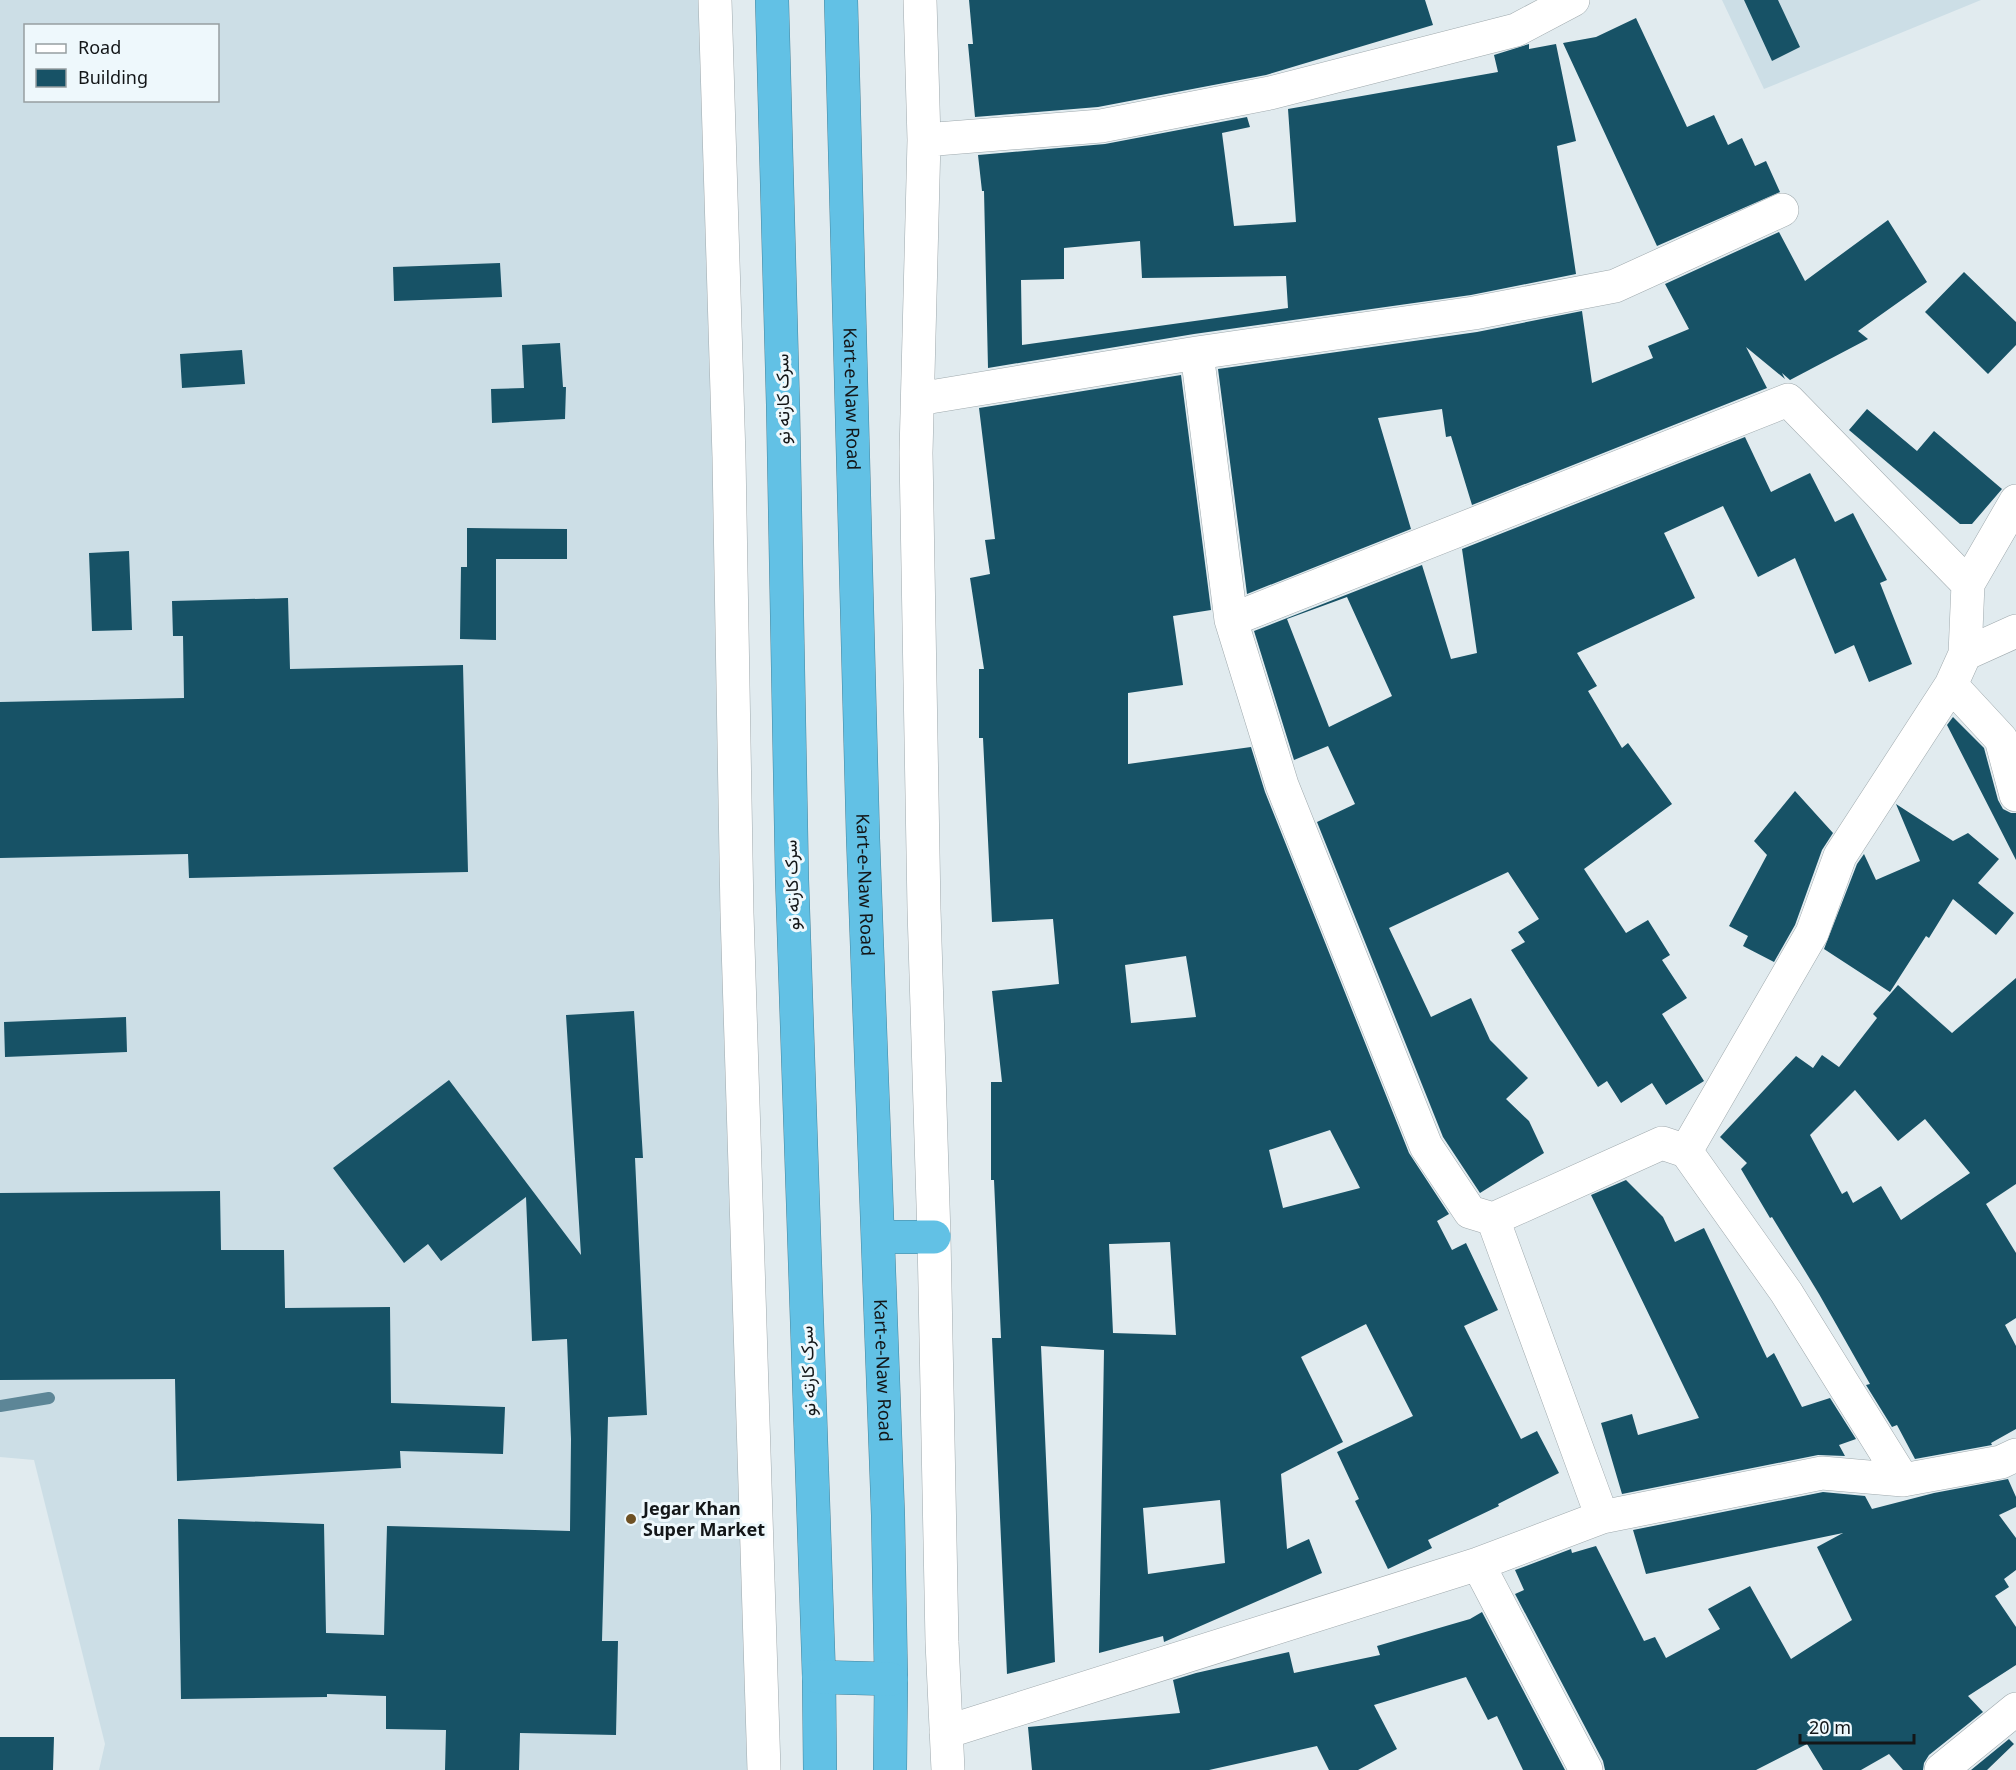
<svg xmlns="http://www.w3.org/2000/svg" width="2016" height="1770" font-family="'Noto Sans',Vazirmatn,sans-serif">
	<style>
		.built { fill: #ccdee6; fill-rule: evenodd }
		.lines { fill: none; stroke-linecap: round; stroke-linejoin: round }
		.stream { stroke: #5d8697; stroke-width: 12 }
		.building { fill: #175266; fill-rule: evenodd }
		.street-casing { stroke: #9fa9ad; stroke-width: 34 }
		.highway-casing { stroke: #46859d; stroke-width: 34 }
		.street { stroke: #fff; stroke-width: 33 }
		.highway { stroke: #62c1e5; stroke-width: 33 }
		.poi-dot { fill: #6e5124; stroke: #eef8fc; stroke-width: 2 }
		.labels { text-anchor: middle; stroke-width: 6; stroke-linejoin: round; paint-order: stroke }
		.street-label { font-size: 18px; fill: #131618; stroke: #eef8fc }
		.poi-label { font-size: 18px; font-weight: bold; fill: #131618; stroke: #eef8fc; text-anchor: start }
	</style>
	<rect width="100%" height="100%" fill="#e1ebef"/>
	<path class="built" d="M0 0H715L764 1770H99L105 1744 34 1460 0 1457ZM26 26H218V100H26Z
		M1722 0H1981L1764 89Z"/>
	<g class="lines">
		<path class="stream" d="M0 1406 49 1398"/>
	</g>
	<path class="building" d="M969 0H1425L1433 25 1266 75 1098 107 975 117 968 44H973Z
		M1744 0H1778L1800 47 1772 61Z
		M1636 18 1687 127 1714 115 1728 145 1742 138 1755 166 1766 161 1780 192 1657 246 1563 43 1596 37Z
		M1529 44V49L1556 44 1576 141 1557 146 1576 274 1471 295 1194 334 988 368 984 191H982L978 155 1105 144 1247 117 1250 127 1222 133 1234 226 1296 222 1288 109 1498 72 1494 55ZM1140 241 1142 278 1286 276 1288 308 1022 345 1021 280 1064 279V248Z
		M1888 220 1927 282 1858 331 1868 339 1790 380 1782 373 1785 379 1746 347 1767 388 1472 505 1451 436 1446 437 1442 409 1378 418 1411 529 1247 594 1218 369 1477 332 1582 311 1592 383 1653 358 1648 346 1689 329 1665 284 1779 232 1805 281Z
		M500 263 502 297 394 301 393 267Z
		M1964 272 2016 322V345L1988 374 1925 312Z
		M560 343 563 387H566L565 419 492 423 491 389 524 388 522 345Z
		M242 350 245 384 182 388 180 354Z
		M1181 375 1211 610 1173 616 1183 685 1128 693V764L1251 747 1265 792 1409 1153 1449 1214 1437 1221 1452 1250 1466 1243 1498 1310 1464 1326 1521 1439 1537 1431 1559 1473 1498 1504 1499 1506 1428 1540 1432 1548 1388 1569 1355 1501 1359 1499 1337 1452 1413 1416 1366 1324 1301 1357 1343 1442 1281 1474 1287 1549 1309 1539 1322 1573 1164 1642 1163 1636 1099 1653 1104 1350 1041 1346 1055 1662 1007 1674 992 1338H1001L994 1180H991V1082H1002L992 991 1059 984 1053 919 992 922 983 738H979V669H984L970 578 990 574 985 540 995 539 979 408ZM1186 956 1196 1017 1131 1023 1125 965ZM1330 1130 1360 1188 1283 1208 1269 1150ZM1170 1242 1176 1335 1113 1333 1109 1244ZM1220 1500 1225 1563 1148 1574 1143 1508Z
		M1867 409 1917 451 1934 431 2002 489 1972 524H1960L1849 430Z
		M1745 437 1771 492 1810 473 1835 522 1853 513 1887 580 1880 583 1912 664 1869 682 1854 645 1835 654 1795 558 1758 577 1723 506 1664 533 1695 598 1577 653 1597 686 1588 691 1622 748 1628 743 1672 804 1584 869 1626 933 1648 920 1670 955 1662 960 1687 998 1662 1014 1704 1081 1666 1105 1652 1083 1621 1103 1607 1081 1598 1087 1511 950 1525 942 1518 932 1539 919 1508 872 1389 928 1431 1017 1471 998 1490 1040 1528 1078 1506 1099 1529 1121 1544 1153 1480 1193 1443 1137 1317 822 1355 804 1328 746 1294 760 1254 631 1422 565 1451 659 1477 653 1462 549ZM1347 597 1392 696 1329 727 1287 619Z
		M467 528 567 529V559H496V640L460 639 461 567H467Z
		M129 551 132 630 92 631 89 553Z
		M288 598 290 669 463 665 468 872 189 878 188 854 0 858V702L184 698 183 636H173L172 601Z
		M1953 717 1984 748 1998 800 2003 809 2011 813H2016V860L1947 725Z
		M1795 791 1833 833 1822 850 1795 925 1774 962 1743 946 1748 936 1729 926 1767 855 1754 841Z
		M1896 804 1953 841 1968 833 1999 859 1978 883 2014 913 1996 935 1953 899 1929 938 1926 936 1890 992 1824 949 1857 864 1864 854 1876 880 1920 861Z
		M2016 978V1184L1986 1204 2016 1253V1318L2005 1325 2016 1346V1429L1991 1443 1992 1445 1915 1459 1897 1425 1892 1427 1866 1385 1870 1384 1819 1294 1772 1217 1770 1218 1741 1169 1747 1163 1720 1137 1796 1056 1813 1068 1822 1055 1839 1067 1877 1018 1873 1014 1898 985 1952 1033ZM1855 1090 1898 1141 1925 1119 1970 1173 1901 1220 1881 1186 1853 1203 1847 1191 1842 1194 1810 1135Z
		M634 1011 643 1158H635L647 1415 608 1417 602 1641H618L616 1735 520 1733 519 1770H445L446 1730 386 1729V1696L327 1694V1697L181 1699 178 1519 324 1524 326 1633 384 1635 387 1526 570 1531 571 1439 567 1339 532 1341 526 1197 441 1261 428 1244 404 1263 333 1168 449 1080 581 1255 566 1015Z
		M126 1017 127 1052 5 1057 4 1022Z
		M1626 1180 1663 1217 1675 1242 1704 1228 1767 1358 1774 1353 1802 1407 1830 1398 1856 1439 1839 1445 1845 1456 1818 1455 1622 1494 1601 1423 1632 1414 1638 1435 1699 1418 1591 1195Z
		M220 1191 221 1250H284L285 1308 390 1307 391 1403 505 1407 503 1454 400 1451 401 1468 177 1481 175 1379 0 1380V1193Z
		M2008 1479 2016 1497V1507L1999 1515 2016 1538V1570L2004 1579 2009 1587 1995 1596 2016 1627V1665L1968 1696 1983 1712 1929 1755 1924 1763 1923 1770H1903L1889 1754 1861 1770H1823L1807 1744 1756 1770H1605L1603 1761 1515 1594 1524 1590 1515 1570 1571 1549 1572 1553 1596 1546 1644 1641 1655 1637 1666 1658 1720 1629 1708 1609 1750 1586 1791 1659 1852 1620 1817 1547 1843 1533 1646 1574 1633 1530 1823 1492 1865 1496 1872 1509 1934 1493Z
		M1482 1612 1565 1770H1523L1497 1716 1488 1720 1466 1677 1374 1705 1397 1749 1358 1770H1329L1317 1746 1209 1770H1032L1028 1727 1180 1713 1173 1680 1196 1673 1289 1652 1294 1673 1380 1655 1377 1646 1470 1619Z
		M0 1737H54L53 1770H0Z
		M2009 1739 2014 1744 1987 1770H1971Z"/>
	<g class="lines">
		<g class="street-casing">
			<path id="street" d="M715 0 729 457 737 913 764 1770
				M920 0 924 140 916 453 924 909 934 1237 942 1642 948 1770
				M924 140 1101 126 1270 93 1516 30 1573 0
				M1197 353 1231 620 1282 785 1426 1146 1470 1212 1493 1219 1602 1517
				M918 399 1197 353 1474 313 1615 286 1782 210
				M1231 620 1788 400 1968 584
				M1965 654 2016 631
				M1951 685 2001 739 2016 795
				M1686 1151 1786 1292 1903 1480
				M1493 1219 1662 1143 1686 1151 1812 933 1840 856 1951 685 1965 654 1968 584 2016 501
				M1478 1564 1586 1770
				M946 1732 1478 1564 1602 1517 1822 1473 1903 1480 2001 1462 2016 1455
				M1941 1770 2016 1709"/>
		</g>
		<g class="highway-casing">
			<g id="highway">
				<path d="M772 0 783 405 792 879 819 1677 820 1770"/>
				<path id="s1" d="M841 0 863 838 888 1515 891 1679 890 1770"/>
				<path d="M879 1237H934"/>
				<path d="M819 1677 891 1679"/>
			</g>
		</g>
		<use href="#street" class="street"/>
		<use href="#highway" class="highway"/>
	</g>
	<circle class="poi-dot" cx="631" cy="1519" r="6"/>
	<g class="labels">
		<g class="street-label">
			<text transform="translate(783 399) rotate(-91)" y="6">سرک کارته نو</text>
			<text dy="6" stroke="none"><textPath href="#s1" startOffset="399">Kart-e-Naw Road</textPath></text>
			<text transform="translate(792 885) rotate(-92)" y="6">سرک کارته نو</text>
			<text dy="6" stroke="none"><textPath href="#s1" startOffset="885">Kart-e-Naw Road</textPath></text>
			<text transform="translate(808 1371) rotate(-92)" y="6">سرک کارته نو</text>
			<text dy="6" stroke="none"><textPath href="#s1" startOffset="1371">Kart-e-Naw Road</textPath></text>
		</g>
		<g class="poi-label">
			<text x="643" y="1515">Jegar Khan<tspan x="643" dy="21">Super Market</tspan></text>
		</g>
	</g>
	<rect x="24" y="24" width="195" height="78" fill="#eef8fc" stroke="#969ea1" stroke-width="1.5"/>
	<rect x="36" y="44" width="30" height="9" fill="#ffffff" stroke="#969ea1" stroke-width="1.5"/>
	<text x="78" y="54" font-size="18" fill="#131618">Road</text>
	<rect x="36" y="69" width="30" height="18" fill="#175266" stroke="#969ea1" stroke-width="1.5"/>
	<text x="78" y="84" font-size="18" fill="#131618">Building</text>
	<path d="M1800 1734v9h114v-9" fill="none" stroke="#131618" stroke-width="3"/>
	<text x="1809" y="1734" font-size="18" fill="#131618" stroke="#eef8fc" stroke-width="4.5" paint-order="stroke">20 m</text>
</svg>
